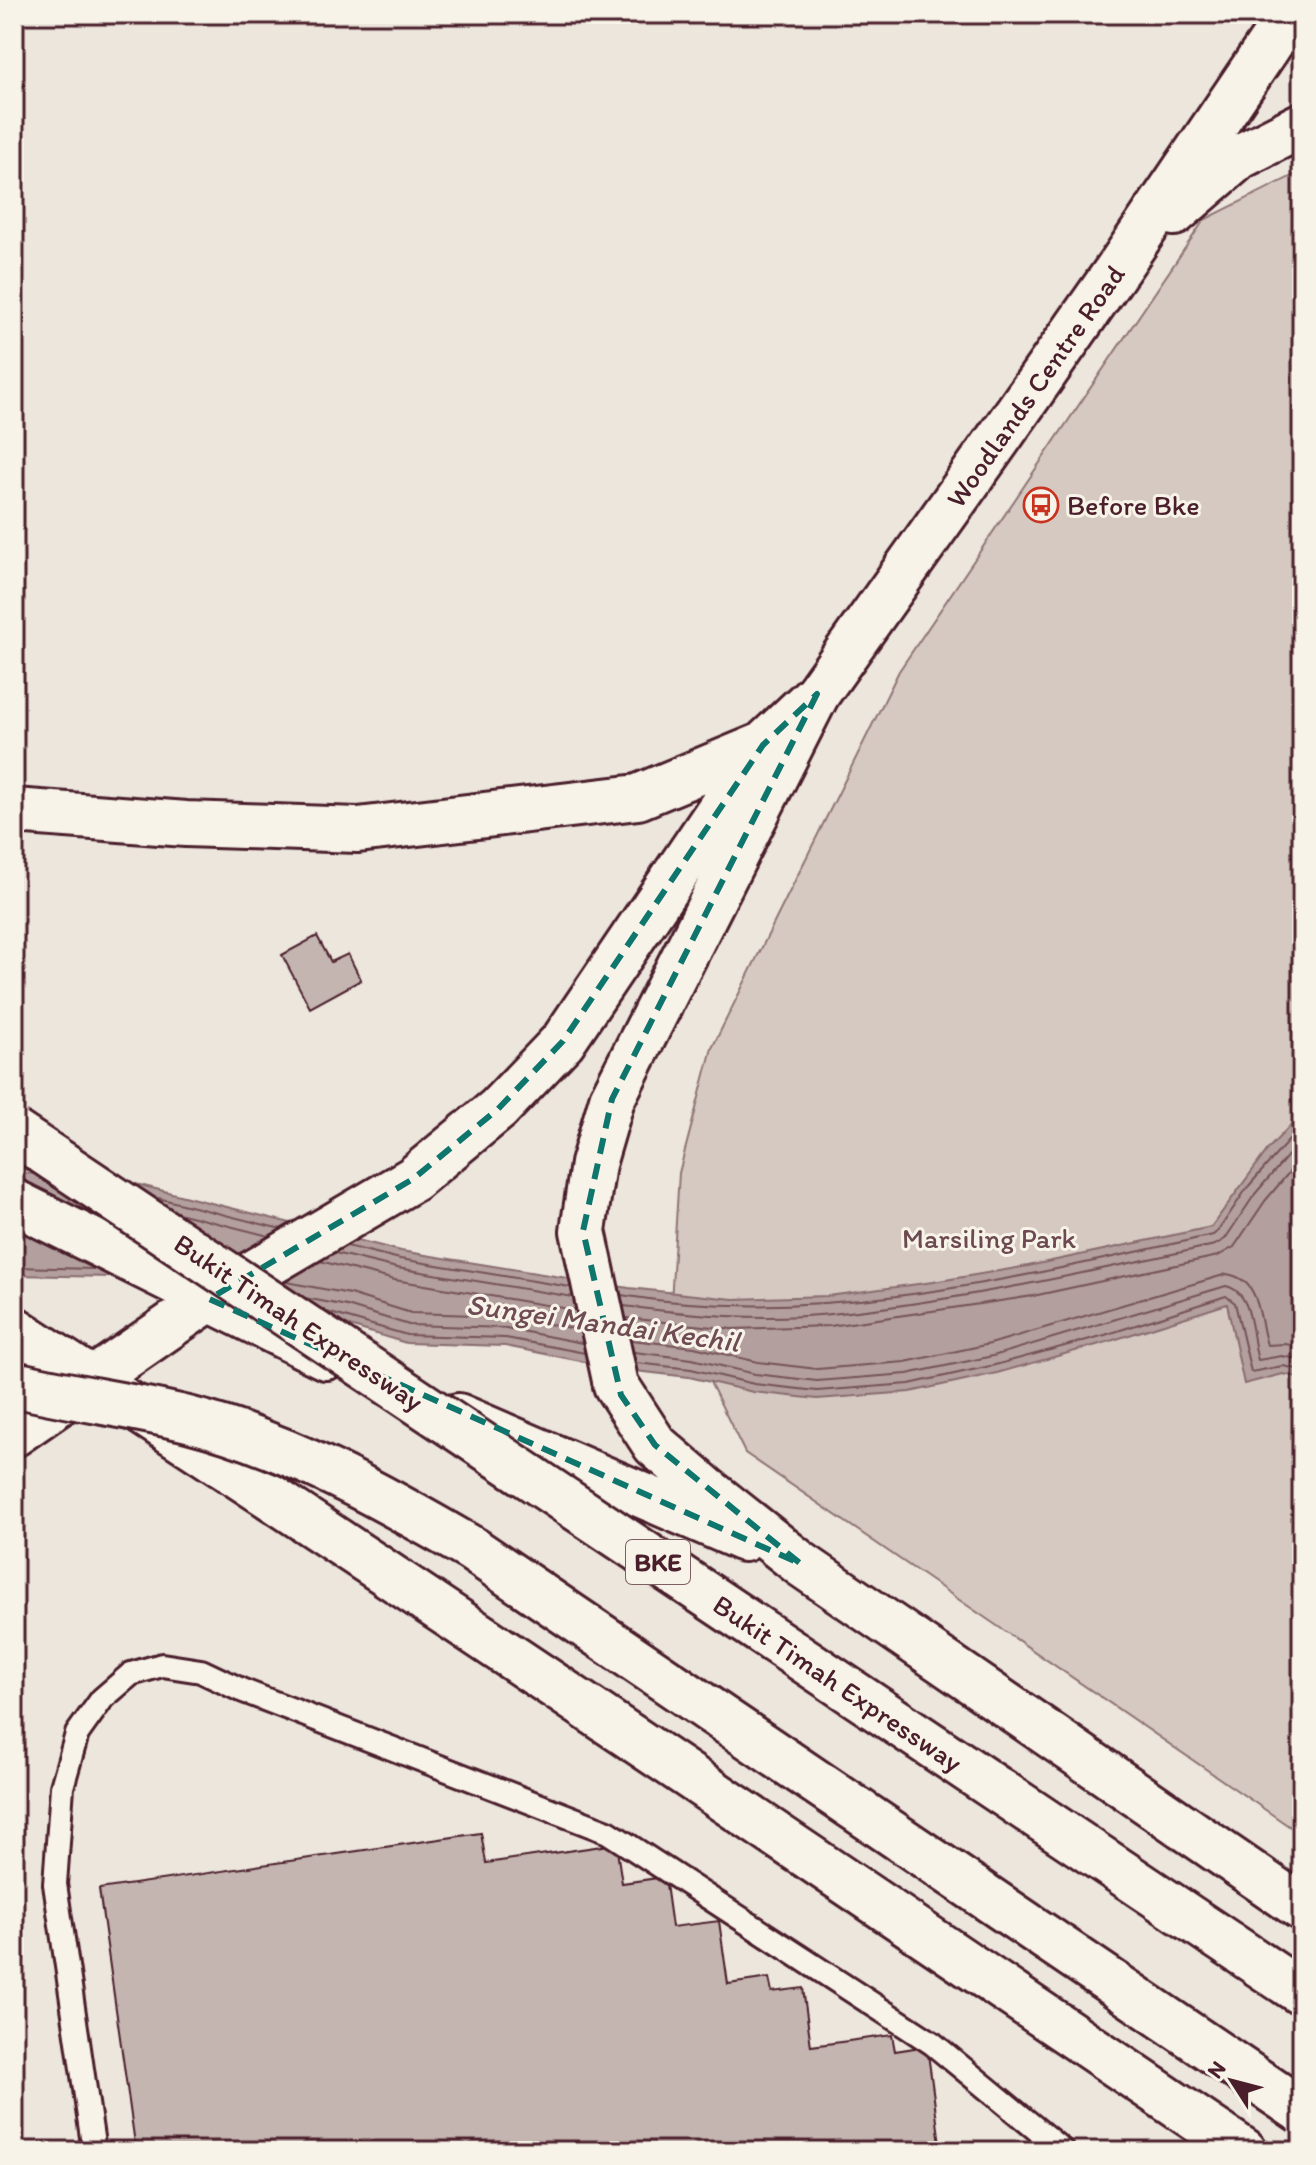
<svg xmlns="http://www.w3.org/2000/svg" width="1316" height="2165" font-family="Itim,sans-serif">
	<style>
		.green { fill: #d5c9c2; stroke: #907476; stroke-width: 2 }
		.water { fill: #b39f9d; stroke: #896c6f; stroke-width: 2 }
		.lines { fill: none; stroke-linecap: round; stroke-linejoin: round }
		.shore { stroke: #745259; stroke-width: 2 }
		.building { fill: #c4b5b0; stroke: #4a1f2b; stroke-width: 2 }
		.service-casing { stroke: #4a1f2b; stroke-width: 28 }
		.primary-casing { stroke: #4a1f2b; stroke-width: 50 }
		.motorway-casing { stroke: #4a1f2b; stroke-width: 50 }
		.service { stroke: #f7f3e8; stroke-width: 22 }
		.primary { stroke: #f7f3e8; stroke-width: 44 }
		.motorway { stroke: #f7f3e8; stroke-width: 44 }
		.motorway-bridge-casing { stroke: #4a1f2b; stroke-width: 50; stroke-linecap: butt }
		.motorway-bridge { stroke: #f7f3e8; stroke-width: 44 }
		.marked { fill: none; stroke: #0f766e; stroke-width: 6; stroke-dasharray: 16 10; stroke-linejoin: round }
		.labels { text-anchor: middle; stroke-width: 6; stroke-linejoin: round; paint-order: stroke }
		.shield { fill: #f7f3e8; stroke: #7e5f64; stroke-width: 2 }
		.shield-label { font-size: 26px; font-weight: bold; fill: #4a1f2b }
		.street-label { font-size: 28px; fill: #4a1f2b; stroke: #f7f3e8 }
		.poi-label { font-size: 28px; fill: #4a1f2b; stroke: #f7f3e8; text-anchor: start }
		.park-label { font-size: 28px; fill: #6d4a51; stroke: #f7f3e8 }
		.water-label { font-size: 30px; font-style: italic; fill: #6f4c53; stroke: #f7f3e8 }
	</style>
	<rect width="100%" height="100%" fill="#ece6dd"/>
	<filter id="ink" filterUnits="userSpaceOnUse"><feTurbulence type="fractalNoise" baseFrequency=".0125" numOctaves="2"/><feDisplacementMap in="SourceGraphic" scale="16" xChannelSelector="R" yChannelSelector="G"/><feConvolveMatrix kernelMatrix="1 2 1 2 8 2 1 2 1" color-interpolation-filters="sRGB"/></filter>
	<g filter="url(#ink)">
		<path class="green" d="M1302 171V1835L745 1453 671 1303 679 1173 712 1048 899 671 1204 220Z"/>
		<path class="water" d="M1302 1113V1378L1283 1374 1244 1384 1227 1304 1107 1342 997 1373 910 1392 817 1399 753 1392 689 1377 626 1370 505 1346 406 1343 343 1324 112 1277 14 1275V1172L136 1184 401 1251 629 1288 733 1299 828 1296 933 1282 1028 1266 1211 1227 1269 1148Z"/>
		<g class="lines">
			<path class="shore" d="M154 1197 281 1229
				M178 1213 269 1236
				M347 1246 400 1259 570 1287
				M335 1253 397 1268 573 1297
				M320 1261 395 1280 575 1310
				M14 1267 95 1269
				M286 1282 350 1294 411 1313 507 1316 580 1330
				M621 1295C820 1328 1020 1277 1213 1235L1218 1231 1247 1188 1302 1125
				M305 1298 347 1306 409 1325 506 1328 582 1343
				M624 1306C692 1315 762 1321 831 1314 960 1301 1088 1272 1215 1245L1225 1239 1255 1194 1302 1139
				M327 1312 407 1335 506 1338 585 1353
				M626 1318 732 1329 830 1326 1033 1296 1218 1256 1234 1247 1265 1201 1302 1157
				M631 1340 694 1347 758 1362 817 1369 905 1362 990 1344 1227 1274C1262 1280 1258 1318 1267 1345L1285 1344 1302 1347
				M634 1352 692 1359 755 1374 817 1381 907 1374 993 1356 1226 1286C1254 1292 1251 1338 1258 1360L1282 1356 1302 1360
				M636 1363 691 1369 754 1384 817 1391 909 1384 995 1365 1105 1335 1226 1296 1235 1303 1251 1372 1283 1366 1302 1370"/>
		</g>
		<path class="building" d="M317 936 331 962 348 954 361 980 310 1008 282 955Z
			M481 1833 486 1863 616 1844 622 1883 665 1877 672 1927 719 1921 728 1984 769 1978 772 1992 803 1988 811 2046 892 2035 895 2051 927 2046 941 2151H136L99 1889Z"/>
		<g class="lines">
			<g class="service-casing">
				<path id="service" d="M94 2151 55 1884 62 1787 77 1734 102 1699 131 1674 162 1665 201 1671 241 1690 608 1832 932 2043 1063 2151"/>
			</g>
			<g class="primary-casing">
				<path id="primary" d="M1174 213 1239 157 1302 125
					M14 811 186 824 358 830 638 797 763 745
					M14 1434 209 1299 413 1179 498 1109 563 1041 763 745 817 694 997 441 1121 264 1290 14"/>
			</g>
			<g class="motorway-casing">
				<path id="motorway" d="M817 694 612 1099 593 1164 583 1231 616 1385 655 1445 705 1488 801 1564 1302 1908
					M14 1202 326 1357
					M14 1329C428 1597 835 1875 1244 2151
					M458 1416 744 1539"/>
			</g>
			<use href="#service" class="service"/>
			<use href="#primary" class="primary"/>
			<use href="#motorway" class="motorway"/>
			<g class="motorway-bridge-casing">
				<path id="motorway-bridge" d="M14 1132 1302 1993
					M14 1384C72 1398 131 1405 188 1419 290 1445 383 1497 472 1549L1302 2111"/>
			</g>
			<use href="#motorway-bridge" class="motorway-bridge"/>
		</g>
	</g>
	<path class="marked" d="M817 694 612 1099 583 1231 621 1395 655 1445 801 1564 209 1299 413 1179 498 1109 563 1041 763 745Z"/>
	<defs>
		<g id="bus-ring" transform="scale(1.8)"><circle r="9.5" fill="#f7f3e8" stroke="#c8321e" stroke-width="1.5"/><path d="M-5-6H5V4H4V6H2V4H-2V6H-4V4H-5ZM-3.5-4V0h7V-4ZM-3.5 1.2v1.5H-2V1.2ZM2 1.2v1.5H3.5V1.2Z" fill="#c8321e"/></g>
	</defs>
	<g fill-rule="evenodd">
		<use href="#bus-ring" x="1041" y="505"/>
	</g>
	<g class="labels">
		<rect class="shield" x="626" y="1540" width="64" height="44" rx="6"/>
		<g class="shield-label">
			<text x="658" y="1571">BKE</text>
		</g>
		<g class="street-label">
			<text transform="translate(1035 386) rotate(-55)" y="10">Woodlands Centre Road</text>
			<text transform="translate(299 1322) rotate(34)" y="10">Bukit Timah Expressway</text>
			<text transform="translate(838 1683) rotate(34)" y="10">Bukit Timah Expressway</text>
		</g>
		<g class="poi-label">
			<text x="1067" y="515">Before Bke</text>
		</g>
		<g class="park-label">
			<text x="989" y="1248">Marsiling Park</text>
		</g>
		<g class="water-label">
			<text transform="translate(603 1323) rotate(8)" y="10">Sungei Mandai Kechil</text>
		</g>
	</g>
	<rect width="1316" height="2165" fill="none" stroke="#f7f3e8" stroke-width="48"/>
	<rect x="24" y="24" width="1268" height="2117" fill="none" stroke="#4a1f2b" stroke-width="3" filter="url(#ink)"/>
	<g transform="translate(1232 2081) rotate(306)" stroke="#f7f3e8" stroke-width="6" paint-order="stroke">
	<path d="M0-6L14 30L0 20L-14 30Z" fill="#4a1f2b"/>
	<text y="-12" font-size="22" font-weight="bold" text-anchor="middle" fill="#4a1f2b">N</text>
	</g>
</svg>
